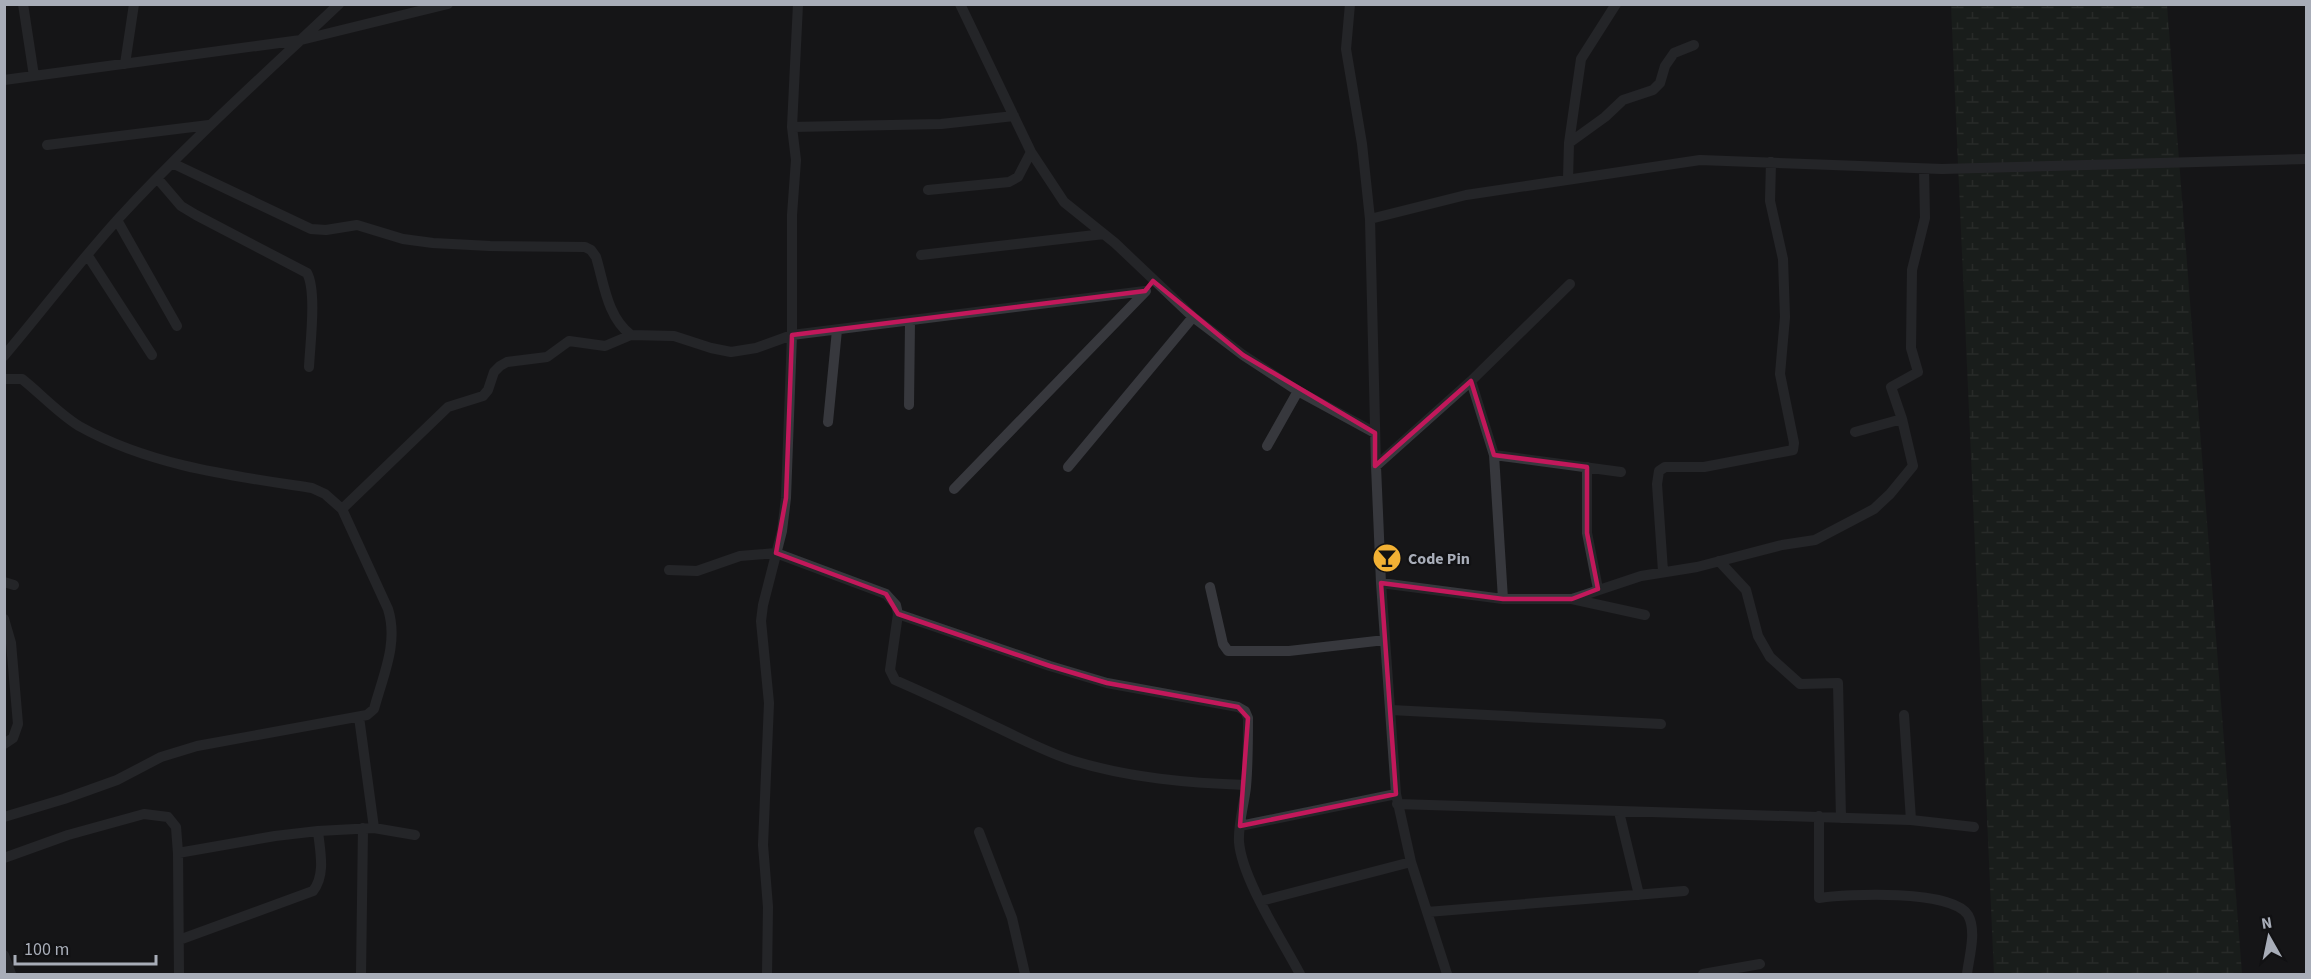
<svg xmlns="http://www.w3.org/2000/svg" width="2311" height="979" font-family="'Source Sans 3',sans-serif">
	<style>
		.wetland { fill: url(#wetland-marsh) }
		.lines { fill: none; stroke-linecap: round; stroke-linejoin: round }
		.street { stroke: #37383d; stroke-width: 10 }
		.marked { fill: none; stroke: #c2185b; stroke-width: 4.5; stroke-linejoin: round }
		.labels { text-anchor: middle; stroke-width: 4.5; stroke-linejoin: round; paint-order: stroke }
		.poi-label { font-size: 16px; font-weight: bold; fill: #a8adb8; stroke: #111113; text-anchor: start }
	</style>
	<defs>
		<pattern id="wetland-marsh" width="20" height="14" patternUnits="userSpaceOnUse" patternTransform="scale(1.5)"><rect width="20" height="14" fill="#1e261f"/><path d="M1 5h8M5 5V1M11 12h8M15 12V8" fill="none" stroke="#3c433d"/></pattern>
	</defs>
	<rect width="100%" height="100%" fill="#161618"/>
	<path class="wetland" d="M1951 5H2167L2242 974H1994Z"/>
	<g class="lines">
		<path class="street" d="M23 4 34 76
			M960 4 1031 152 1064 202 1115 243 1193 317 1243 355 1298 391 1375 433
			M1350 4 1346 49 1362 144 1370 219 1376 466 1381 583 1396 794 1411 862 1447 974
			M125 64 134 4
			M4 80 301 40 448 4
			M792 127 941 124 1014 116
			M1569 143 1605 117 1623 100 1653 90 1660 83 1665 66 1674 53 1694 45
			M47 145 209 125
			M172 163 311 229 326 230 357 225 403 239 433 243 490 246 585 247 591 250 596 257C604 283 607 317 631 335
			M157 178 181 206 196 215 307 273C317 291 310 345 309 367
			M1568 179 1569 143 1581 59 1616 4
			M928 190 1009 182 1018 177 1031 152
			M1370 219 1466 195 1700 160 1942 169 2306 159
			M117 220 177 326
			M921 255 1104 234
			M88 256 152 355
			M4 356C43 310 79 262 119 218 188 143 264 75 339 4
			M4 379H22C41 394 58 413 79 426 150 466 233 476 312 488L325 494 342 509 388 609C398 641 385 671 376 702L374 709 367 715 197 746 161 757 117 780 64 799 4 817
			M1471 381 1494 455 1503 599
			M909 405 910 322
			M828 422 837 330
			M1855 432 1902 419 1891 387 1918 372 1911 348 1912 270 1925 218 1924 169
			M1267 446 1298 391
			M1494 455 1621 472
			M1376 466 1471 381 1570 284
			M1068 467 1193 317
			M1587 467V533L1598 589
			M954 489 1146 291
			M342 509 448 407 483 396 488 390 494 372 500 366 507 362 547 357 569 341 605 346 631 335 674 336 711 348 731 352 756 348 792 335 1145 291
			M1719 561 1746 590 1758 636 1770 657 1800 684 1838 683 1841 818
			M669 570 697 571 740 556 776 553 886 594 896 605 898 614 890 670 895 680C927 694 959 709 990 724 1018 737 1045 752 1074 761 1130 778 1188 783 1246 785
			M1663 571 1657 484 1659 471 1665 467H1704L1793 450 1794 443 1780 374 1785 317 1783 259 1770 201 1771 162
			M4 582 14 585
			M1381 583 1503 599H1572L1645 615
			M1210 587 1223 644 1228 651H1289L1385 640
			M1572 599 1641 576 1697 567 1782 545 1815 540 1874 509 1890 494 1913 466 1902 419
			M898 614 1050 666 1107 683 1238 707 1245 711 1248 718C1248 741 1248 765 1246 787 1244 805 1238 824 1239 842 1242 879 1282 940 1300 974
			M4 619 11 643 18 724 13 738 4 744
			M1391 710 1661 724
			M1904 715 1911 820
			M359 717 374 828
			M1397 804 1911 820 1974 827
			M1619 812 1639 895
			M1819 816V898C1847 894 1952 889 1968 915 1977 931 1969 957 1967 974
			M1240 826 1396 794
			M979 832 1012 918 1025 974
			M178 853 275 836 318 831 374 828 415 835
			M4 858 68 835 144 814 168 817 176 827 178 853 179 974
			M1261 901 1411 862
			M1427 912 1684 891
			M179 940 313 891C326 875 320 851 318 831
			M4 955 11 974
			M361 974 363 828
			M767 974 768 907 763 845 769 703 761 621 763 605 782 531 786 498 792 335V215L796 160 792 127 798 4
			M1703 974 1760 964"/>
	</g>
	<path d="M0 0H2311V979H0ZM1153 281 1243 355 1375 433V466L1471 381 1494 455 1587 467V533L1598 589 1572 599H1503L1381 583 1396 794 1240 826 1248 718 1238 707 1107 683 1050 666 898 614 886 594 776 553 786 498 792 335 1145 291Z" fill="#161618" fill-opacity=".55" fill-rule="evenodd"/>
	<path class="marked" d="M1153 281 1243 355 1375 433V466L1471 381 1494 455 1587 467V533L1598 589 1572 599H1503L1381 583 1396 794 1240 826 1248 718 1238 707 1107 683 1050 666 898 614 886 594 776 553 786 498 792 335 1145 291Z"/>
	<defs>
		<g id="bar-disc" transform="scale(1.5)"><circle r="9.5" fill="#f2b134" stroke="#111113"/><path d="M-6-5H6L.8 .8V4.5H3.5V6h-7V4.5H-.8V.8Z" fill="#111"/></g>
	</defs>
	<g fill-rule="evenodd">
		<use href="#bar-disc" x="1387" y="558"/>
	</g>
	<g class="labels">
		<g class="poi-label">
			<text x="1408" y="564">Code Pin</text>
		</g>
	</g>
	<rect width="2311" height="979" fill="none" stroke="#a8adb8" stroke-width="12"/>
	<g transform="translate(2269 937) rotate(351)" stroke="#111113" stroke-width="4.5" paint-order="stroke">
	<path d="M0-4.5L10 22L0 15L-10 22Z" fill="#a8adb8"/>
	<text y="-9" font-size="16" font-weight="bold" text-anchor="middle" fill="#a8adb8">N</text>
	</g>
	<path d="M15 955v9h141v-9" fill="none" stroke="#a8adb8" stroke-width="3"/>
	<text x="24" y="955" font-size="18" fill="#a8adb8" stroke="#111113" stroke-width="4.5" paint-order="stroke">100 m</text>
</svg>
